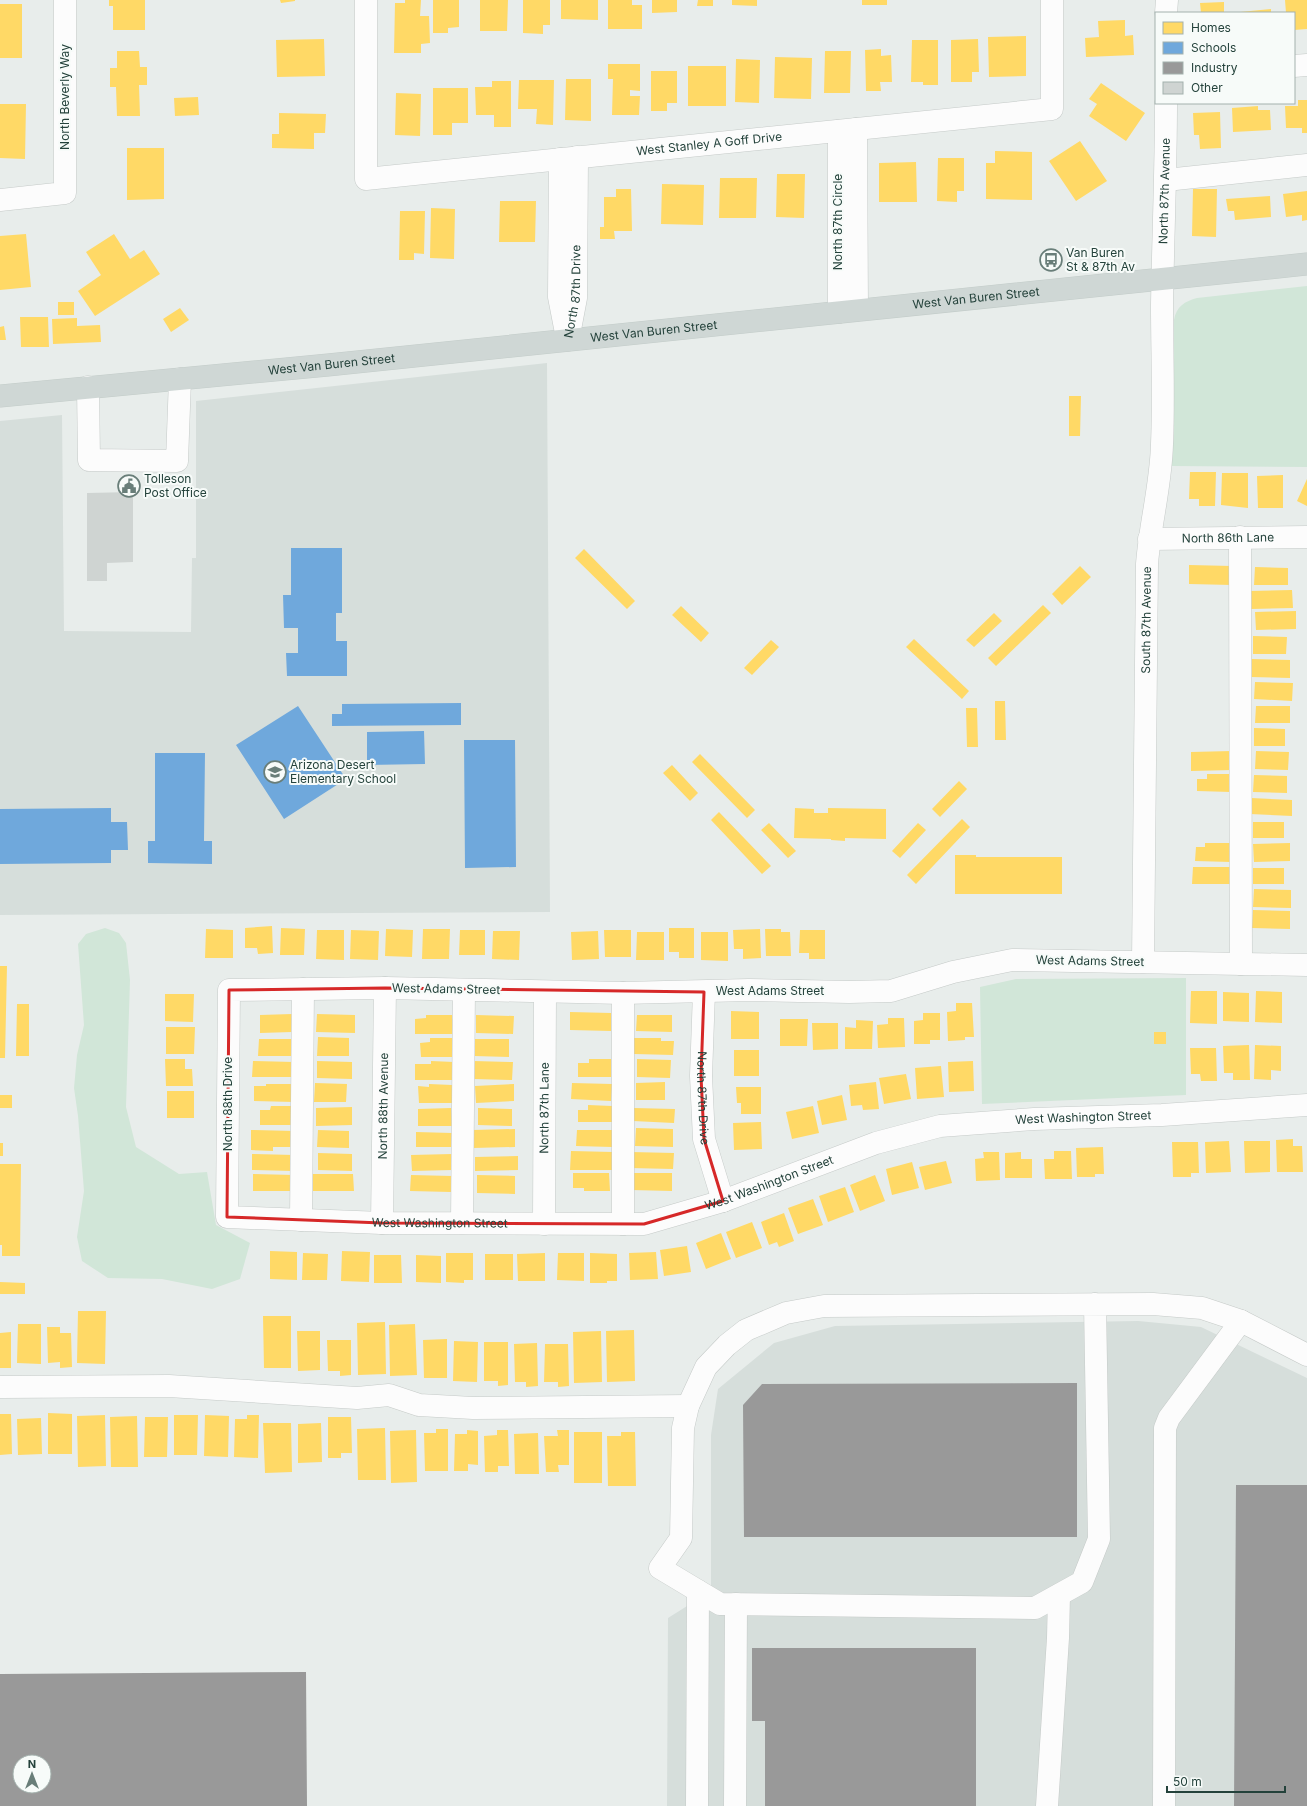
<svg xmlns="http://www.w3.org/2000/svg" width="1307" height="1806" font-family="Inter,sans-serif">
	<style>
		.built { fill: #d6dedb }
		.green { fill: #d1e6d8 }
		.homes { fill: #ffd966 }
		.schools { fill: #6fa8dc }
		.industry { fill: #999; fill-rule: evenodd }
		.building { fill: #cfd4d2 }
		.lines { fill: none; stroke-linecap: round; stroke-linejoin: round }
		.minor-casing { stroke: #c5cac8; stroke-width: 23 }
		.major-casing { stroke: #c3ccc9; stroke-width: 23 }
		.minor { stroke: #fcfcfc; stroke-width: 22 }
		.major { stroke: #cfd7d5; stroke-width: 22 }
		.marked { fill: none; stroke: #d62828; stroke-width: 3; stroke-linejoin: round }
		.labels { text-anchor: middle; stroke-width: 4; stroke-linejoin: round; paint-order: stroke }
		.street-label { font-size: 12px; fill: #24423b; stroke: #f7fbf9 }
		.poi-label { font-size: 12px; fill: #24423b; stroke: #f7fbf9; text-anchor: start }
	</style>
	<rect width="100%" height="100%" fill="#e8edeb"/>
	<path class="built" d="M547 363 550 912 0 915V421L62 415 64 631 191 632 192 558H196V401Z
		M1138 1321 1201 1327 1307 1378V1806H667L668 1618 711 1591V1435L718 1389 774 1343 835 1326Z"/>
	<path class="green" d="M1307 286V467L1171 466 1174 433V320C1176 307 1185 301 1197 298Z
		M105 928 119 933 126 943 130 980 126 1107 136 1147 179 1174 207 1172 216 1225 250 1243 240 1279 212 1289 162 1279 108 1278 82 1261 77 1237 84 1191 78 1116 74 1088 77 1055 84 1025 78 944 86 934Z
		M1186 978V1095L982 1104 980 987 1016 979Z"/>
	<path class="homes" d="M109 0H145V30H113V6H109Z
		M280 0H295V1L281 3Z
		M405 0H421L420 16H429L430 43 421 44V53H394L395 3H405Z
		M433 0H459V27L448 28V33H433Z
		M480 0H508L507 31H480Z
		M523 0H550V25H543V34L523 33Z
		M561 0H598V20L561 19Z
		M608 0H632V5H642V29H608Z
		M652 0H677V12L652 13Z
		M698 0H713V6H697Z
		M732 0H757V6L732 5Z
		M862 0H887V5H862Z
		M1285 0H1307V29L1294 30V13H1286Z
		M1224 2V13H1201L1200 3Z
		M0 4H22V58H0Z
		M1271 9V13H1240V12Z
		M1125 20V36L1133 35 1134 55 1086 57 1085 38 1099 37 1098 21Z
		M1026 36V76L989 77 988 37Z
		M324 39 325 76 277 77 276 40Z
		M978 39 979 72H972V82H951V40Z
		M912 40H938V85H923V82H911Z
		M881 49V56L891 55 892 82H880L881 91H866L865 50Z
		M117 51H139L140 67H147V85H139L140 116H117L116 87H110V68H117Z
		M825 51H851L850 93H824Z
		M775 57 812 58 811 99 774 98Z
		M736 59 760 60 759 103 735 102Z
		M608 64H640V91L630 90V96H640L639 115H612L613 79H608Z
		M688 66H726V106H688Z
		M651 71H677V103H667V111H651Z
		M566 79H591V121L565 120Z
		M519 80H554L553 125 536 124 537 109H518Z
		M492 81H511V127H494V115H476L475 87H492Z
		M1101 83 1145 113 1126 141 1089 116 1097 104 1089 99Z
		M433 88H468V123H452V135H433Z
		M396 93 421 94 420 136 395 135Z
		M198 97 199 115 175 116 174 98Z
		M1298 100H1307V133H1302V128H1286L1285 106H1298Z
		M0 104H26L25 159 0 158Z
		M1258 106V110H1270L1271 130 1233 132 1232 108Z
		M1220 112 1221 148 1200 149 1199 135H1194L1193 113Z
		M279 113 326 114 325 133H314V149L272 148V134H279Z
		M1080 141 1107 181 1076 201 1049 161Z
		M127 148H164V199L127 200Z
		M995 151 1032 152V200L986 199V163H995Z
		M938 158H964V191H957V202L937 201Z
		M916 162 917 202H879V163Z
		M777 174H805L804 218 776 217Z
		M720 178H757L756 218H719Z
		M662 184 704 185 703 225 661 224Z
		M616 189H631L632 231H614L615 239H600V227H604V197H616Z
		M1193 189H1217L1216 237 1192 236Z
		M1307 191V220L1302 221V215L1286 217 1283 194Z
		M1270 196 1271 217 1235 220 1234 211H1228L1226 199Z
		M500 201H536L535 242H499Z
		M431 208 455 209 454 259 430 258Z
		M400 211H425L424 254 414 253V260H399Z
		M26 234 31 287 0 290V236Z
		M114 234 130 259 144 250 160 274 95 316 78 291 101 275 86 252Z
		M58 302H74V315H58Z
		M180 308 189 320 171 332 163 319Z
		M20 317H48L49 347H21Z
		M77 318V326L100 325 101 342 53 344 52 319Z
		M4 326 6 340H0V327Z
		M1069 396H1081L1080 436H1069Z
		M1190 472H1216L1215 506H1199V499H1189Z
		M1222 473H1248V508L1221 505Z
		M1283 475V508H1258L1257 476Z
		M1307 479V506L1297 501Z
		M584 549 635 601 627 609 575 558Z
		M1189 565 1232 566V585L1189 584Z
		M1080 566 1091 577 1062 605 1052 594Z
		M1255 567 1288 568V585H1254Z
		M1292 590 1293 608 1251 609 1250 591Z
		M1043 605 1051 613 996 666 988 658Z
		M681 606 709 633 701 642 672 615Z
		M1296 611V629L1256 630 1255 612Z
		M994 613 1002 621 974 647 966 640Z
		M1253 636 1287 637 1286 654H1253Z
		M914 639 969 691 962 699 906 647Z
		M771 640 779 647 752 675 744 668Z
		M1251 659 1290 660V678L1251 677Z
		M1255 682 1293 683 1292 701 1254 699Z
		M995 701H1005L1006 740H995Z
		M1256 706H1290V723H1255Z
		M966 708H977L978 747H967Z
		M1254 728 1285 729V746H1254Z
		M1232 751V770L1191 771V752Z
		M1256 751 1289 752 1288 770 1255 769Z
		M700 754 755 810 747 818 692 762Z
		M672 765 698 793 690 801 663 773Z
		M1207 774H1231V792L1197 791V779H1207Z
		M1254 775 1287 776V793L1253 792Z
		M959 781 967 789 940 817 932 809Z
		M1251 798 1292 800V816L1250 814Z
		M795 808 814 809V813H828V808L886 809V839L845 838V841L831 840V839L794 838Z
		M719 812 771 866 762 874 711 820Z
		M962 819 970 827 916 884 907 875Z
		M1253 822H1284V838H1253Z
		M769 823 796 851 788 858 761 830Z
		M918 823 926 830 900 858 892 851Z
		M1205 843H1232L1231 862 1195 861 1196 847H1205Z
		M1290 843V861L1254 862 1253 844Z
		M955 855H976V857H1062V894H955Z
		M1193 867H1231V884H1192Z
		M1253 868H1284V884H1253Z
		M1254 889 1291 890V908L1253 907Z
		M1253 910 1290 911V929L1252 928Z
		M272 926 273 953 258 954 257 948H245V928Z
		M281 928 305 929 304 955H280Z
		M669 928H694V958H679V952H669Z
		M206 929 233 930V958H205Z
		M386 929 413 930 412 957 385 956Z
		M423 929H450L449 959H422Z
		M760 929 761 958 743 959V949H734L733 930Z
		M765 929H781V932H790L791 956H766Z
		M317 930H344V960L316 959Z
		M351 930 379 931 378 960 350 959Z
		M460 930H485V955H459Z
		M604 930H631V957H605Z
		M800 930H825V959H809V953H799Z
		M493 931H520L519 960 492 959Z
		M598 931 599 959 572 960 571 932Z
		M637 932H664V960H636Z
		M701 932H728V961L701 960Z
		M0 966H7L5 1058H0Z
		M1191 991H1217V1024L1190 1023Z
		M1256 991 1282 992V1023L1255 1022Z
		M1223 992 1249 993V1022L1223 1021Z
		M165 994H194L193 1022 165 1021Z
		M956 1003H972L974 1037H965V1040L948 1041 947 1012 956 1011Z
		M17 1004H29V1056H16Z
		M731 1011 759 1012V1039H731Z
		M570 1012 611 1013V1031L570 1030Z
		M923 1013H940V1040H930V1044H914V1021L923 1020Z
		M292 1014V1032L260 1033V1015Z
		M317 1014 355 1015V1033L316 1032Z
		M426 1015H452L454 1034H415V1019L426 1018Z
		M476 1015 514 1016 513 1034 476 1033Z
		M637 1015H672V1032L636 1031Z
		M888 1018H904L905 1047 878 1048 877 1025 888 1024Z
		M780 1019H808L807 1046H780Z
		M856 1020 873 1021 872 1049H845V1027L856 1028Z
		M812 1023H838V1049L813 1050Z
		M166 1027H195L194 1054H166Z
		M1154 1032H1166V1044H1154Z
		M318 1037 349 1038V1056H317Z
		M430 1038H453L454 1057H421L420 1043 430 1042Z
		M634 1038H661V1041H674L673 1055 634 1054Z
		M259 1039H294V1056H258Z
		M474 1039H509V1057L474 1056Z
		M1249 1045 1250 1080H1233V1073H1224L1223 1046Z
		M1255 1045 1281 1046V1071L1271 1070V1080L1254 1079Z
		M1190 1048H1216L1217 1081H1201L1200 1074H1191Z
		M734 1050H759V1076H734Z
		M165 1059H185V1069H192L193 1086H166Z
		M589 1059H611V1077H578V1063H589Z
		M637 1059 671 1060 670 1078 637 1077Z
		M253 1061 294 1062V1077H252Z
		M317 1061 352 1062V1079L317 1078Z
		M431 1061 454 1062V1080H415V1064H431Z
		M473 1061 513 1062 512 1080 473 1079Z
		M973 1061 974 1091 949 1092 948 1062Z
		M941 1066 944 1097 917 1099 915 1068Z
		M906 1074 911 1099 884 1104 879 1078Z
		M665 1082V1100H636V1083Z
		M876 1082 879 1109 863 1110 862 1105 851 1106 849 1085Z
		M315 1083 347 1084 346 1102H314Z
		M572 1083 612 1084 611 1101 571 1099Z
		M266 1084H294V1102L254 1101V1086H266Z
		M429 1084 452 1085V1103H419L418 1086 429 1087Z
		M514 1084V1101L476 1103 475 1086Z
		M736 1087H761V1114H741V1103H737Z
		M167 1091H194V1118H167Z
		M0 1095H12V1108H0Z
		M842 1095 847 1120 822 1125 817 1101Z
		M588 1105 612 1106V1122H578V1110H588Z
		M271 1106H293V1125H260V1110H270Z
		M813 1106 819 1133 792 1139 786 1112Z
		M352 1107V1125L316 1126V1108Z
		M451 1108 452 1126H418V1109Z
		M478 1108 512 1109V1126L478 1125Z
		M634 1108 675 1109 674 1123 633 1121Z
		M761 1122 762 1149 734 1150 733 1123Z
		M636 1128 673 1129V1147L635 1146Z
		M515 1129V1147L473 1148V1130Z
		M251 1130 294 1131V1147H273V1151L251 1150Z
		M318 1130 349 1131V1148L317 1147Z
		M577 1130H612V1147L576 1146Z
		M416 1132 452 1133 451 1147H416Z
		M1293 1139V1146H1302L1303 1172H1277L1276 1140Z
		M1229 1141 1231 1172 1206 1173 1205 1142Z
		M1244 1141H1270V1172L1245 1173Z
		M1172 1142H1198L1199 1173H1191V1177H1173Z
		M0 1143H3V1156H0Z
		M1103 1147 1104 1174H1095V1177H1077L1076 1148Z
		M571 1151 613 1152V1170H570Z
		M1054 1151H1071L1072 1179H1045L1044 1159H1054Z
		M631 1152 674 1153 673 1169 630 1168Z
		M983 1152H999L1000 1180 976 1181 975 1159 984 1158Z
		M1021 1152V1159H1032V1178H1005V1153Z
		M318 1153 352 1154V1171L318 1170Z
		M252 1154 294 1155 293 1171 252 1170Z
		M452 1154V1170L412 1171 411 1155Z
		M518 1156V1170L475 1171V1157Z
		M946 1161 952 1183 925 1190 919 1167Z
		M912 1162 919 1188 892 1195 886 1169Z
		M0 1164H21L20 1256H2V1245H0Z
		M573 1173H609L610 1191H584V1188H573Z
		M631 1173H672V1191L631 1190Z
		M253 1174 294 1175V1191H253Z
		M312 1174H353L354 1191H313Z
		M411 1175 452 1176 451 1192 410 1191Z
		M477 1175 515 1176V1194L477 1193Z
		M875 1175 885 1201 860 1211 850 1185Z
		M845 1187 854 1212 828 1222 819 1196Z
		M813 1199 823 1225 798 1234 788 1208Z
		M784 1213 794 1241 779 1247 777 1242 769 1245 761 1222Z
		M752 1222 762 1248 736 1258 726 1232Z
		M721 1233 731 1259 706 1269 696 1243Z
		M687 1246 691 1272 664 1276 660 1250Z
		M270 1251 297 1252V1280L270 1279Z
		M342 1251 370 1252 369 1282 341 1281Z
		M656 1252 658 1279 630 1280 629 1253Z
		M303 1253 328 1254 327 1280H302Z
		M446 1253H473V1280H464V1283L446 1282Z
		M545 1253V1281H518L517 1254Z
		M558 1253H584V1281L557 1280Z
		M590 1253 617 1254V1281H607V1283H590Z
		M485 1254H513V1280H485Z
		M374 1255H401L402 1283H374Z
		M416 1255 441 1256V1283L416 1282Z
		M0 1282 25 1283V1294H0Z
		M78 1311H106L105 1364 77 1363Z
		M263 1316H291V1368H264Z
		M385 1322 386 1374 358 1375 357 1323Z
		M18 1324H41V1364L17 1363Z
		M415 1324 417 1375 390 1376 389 1325Z
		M47 1327H60V1333H71L72 1367 60 1368V1362L48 1363Z
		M634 1330 635 1381 607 1382 606 1331Z
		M297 1331H320V1370L298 1371Z
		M601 1331 602 1382 574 1383 573 1332Z
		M11 1332V1368H0V1333Z
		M447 1339V1378H424L423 1340Z
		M327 1340H351V1375L340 1376V1371H328Z
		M454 1341 478 1342 477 1382 453 1381Z
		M484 1342H508V1385L498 1386V1381H484Z
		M537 1343 538 1386 526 1387V1382H515L514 1344Z
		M545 1344H568L569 1386 558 1387V1382H544Z
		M48 1413 72 1414V1454H48Z
		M0 1414H11L12 1454 0 1455Z
		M105 1415 106 1466 78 1467 77 1416Z
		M174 1415H198L197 1455H174Z
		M205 1415 229 1416 228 1457 204 1456Z
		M247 1415H259L258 1458 234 1457 235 1419H247Z
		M137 1416 138 1467H111L110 1417Z
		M145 1417H168L167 1457H144Z
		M328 1417H351L352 1453H341V1458H328Z
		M41 1418 42 1454 18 1455 17 1419Z
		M263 1423H291L292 1472 265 1473Z
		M321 1423 322 1462 298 1463V1424Z
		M385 1428 386 1480H358L357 1429Z
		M436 1429H448V1471H425L424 1433H436Z
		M416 1430 417 1482 391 1483 390 1431Z
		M467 1430 478 1431V1465L468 1464V1471H454L455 1434H467Z
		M497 1430H508L509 1466H498V1472H485L484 1436 497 1435Z
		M557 1430H569V1465H558L559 1472H546L544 1436H558Z
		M574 1432H602V1483H574Z
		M621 1432H635L636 1486H608L607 1436H621Z
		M538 1433 539 1474H515L514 1434Z"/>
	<path class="schools" d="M291 548H342V613H336V641H347V676H287L286 653H298V628H284L283 595H291Z
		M461 703V725L332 726V714H342V704Z
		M298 706 346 779 284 819 236 745Z
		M424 731 425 764 367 765V732Z
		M464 740H515L516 867 465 868Z
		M155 753H205L204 841H212V864L148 863V841H155Z
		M111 808V822H127L128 850H111V863L0 864V809Z"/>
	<path class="industry" d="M1077 1383V1537H744L743 1405 762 1384Z
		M1236 1485H1307V1806H1234Z
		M752 1648H976V1806H765V1721H752Z
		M306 1672 307 1806H0V1674ZM20 1762H44V1786H20Z"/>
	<path class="building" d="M133 492V562L107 563V581H87V493Z"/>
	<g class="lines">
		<g class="minor-casing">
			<g id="minor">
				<path id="s1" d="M366 0V179L1052 109V0"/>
				<path d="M1166 13 1167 0"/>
				<path d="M1294 66 1307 65"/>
				<path d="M856 129 857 310"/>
				<path d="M560 159 559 297 566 333"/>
				<path d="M1166 180 1307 165"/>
				<path d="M0 200 65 193V0"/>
				<path d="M839 312V131"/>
				<path id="s2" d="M568 340 576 298 577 157"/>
				<path d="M88 387 89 460 177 461 180 379"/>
				<path d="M1240 537 1241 964"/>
				<path id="s3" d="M1149 539 1307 537"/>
				<path id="s4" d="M1143 962 1147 564C1150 524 1161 485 1162 444 1164 398 1162 352 1162 305 1163 238 1166 171 1166 103"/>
				<path id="s5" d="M1307 965 1012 960 953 972 891 991 849 992 749 990 623 993 385 988 229 990 227 1217 382 1223 644 1224 723 1201 876 1143 940 1126 1034 1119 1162 1115 1307 1105"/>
				<path id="s6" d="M704 992 701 1076 704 1139 723 1201"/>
				<path d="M301 1220 303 989"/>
				<path id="s7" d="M382 1223 385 988"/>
				<path d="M462 1223 464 990"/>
				<path id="s8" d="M544 1224 545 992"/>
				<path d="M623 1224V993"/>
				<path d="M1095 1304 1099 1539 1082 1582 1035 1608 720 1604 660 1568 681 1538 683 1428 688 1406 706 1367 727 1345 746 1330 786 1313 824 1306 1153 1304 1202 1308 1241 1321 1307 1355"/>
				<path d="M0 1387 169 1386 357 1398 389 1395 419 1405 473 1408 688 1406"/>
				<path d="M697 1806 698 1591"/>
				<path d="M735 1806 736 1604"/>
				<path d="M1047 1806 1058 1638 1059 1595"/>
				<path d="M1164 1806 1165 1428 1169 1418 1241 1321"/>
			</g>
		</g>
		<g class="major-casing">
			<g id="major">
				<path id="s9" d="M0 396 328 365 1307 264"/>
			</g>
		</g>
		<use href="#minor" class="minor"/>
		<use href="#major" class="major"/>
	</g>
	<path class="marked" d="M385 988 704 992 701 1076 704 1139 723 1201 644 1224 382 1223 227 1217 229 990Z"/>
	<defs>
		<g id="bus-ring" transform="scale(1.15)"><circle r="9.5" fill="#f7fbf9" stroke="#697e79" stroke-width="1.5"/><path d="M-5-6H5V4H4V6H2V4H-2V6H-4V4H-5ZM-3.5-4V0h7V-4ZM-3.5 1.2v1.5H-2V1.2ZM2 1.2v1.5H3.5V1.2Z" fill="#697e79"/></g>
		<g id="civic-ring" transform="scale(1.15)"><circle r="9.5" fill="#f7fbf9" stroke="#697e79" stroke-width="1.5"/><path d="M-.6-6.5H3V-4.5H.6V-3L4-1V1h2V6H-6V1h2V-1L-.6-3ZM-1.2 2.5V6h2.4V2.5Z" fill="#697e79"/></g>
		<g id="school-ring" transform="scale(1.15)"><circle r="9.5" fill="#f7fbf9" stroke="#697e79" stroke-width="1.5"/><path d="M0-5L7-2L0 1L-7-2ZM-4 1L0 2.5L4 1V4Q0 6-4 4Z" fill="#697e79"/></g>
	</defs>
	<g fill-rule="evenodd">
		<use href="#bus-ring" x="1051" y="260"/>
		<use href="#civic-ring" x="129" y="486"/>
		<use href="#school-ring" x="275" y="772"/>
	</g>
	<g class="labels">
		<g class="street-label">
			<text transform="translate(65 97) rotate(-90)" y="4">North Beverly Way</text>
			<text dy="4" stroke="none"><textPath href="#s1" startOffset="524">West Stanley A Goff Drive</textPath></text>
			<text dy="4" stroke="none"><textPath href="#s4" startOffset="772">North 87th Avenue</textPath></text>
			<text transform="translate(838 222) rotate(-90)" y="4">North 87th Circle</text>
			<text dy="4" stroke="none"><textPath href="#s2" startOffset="49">North 87th Drive</textPath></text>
			<text dy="4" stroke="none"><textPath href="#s9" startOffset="981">West Van Buren Street</textPath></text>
			<text dy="4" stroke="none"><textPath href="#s9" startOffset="657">West Van Buren Street</textPath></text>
			<text dy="4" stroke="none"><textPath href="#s9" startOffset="333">West Van Buren Street</textPath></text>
			<text dy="4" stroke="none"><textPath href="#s3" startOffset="79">North 86th Lane</textPath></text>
			<text dy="4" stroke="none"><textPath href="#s4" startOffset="342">South 87th Avenue</textPath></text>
			<text transform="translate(1090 961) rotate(1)" y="4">West Adams Street</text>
			<text transform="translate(446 989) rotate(1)" y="4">West Adams Street</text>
			<text x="770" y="995">West Adams Street</text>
			<text dy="4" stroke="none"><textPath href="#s6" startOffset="106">North 87th Drive</textPath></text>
			<text transform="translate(228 1104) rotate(-90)" y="4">North 88th Drive</text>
			<text dy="4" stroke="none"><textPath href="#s7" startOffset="117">North 88th Avenue</textPath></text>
			<text dy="4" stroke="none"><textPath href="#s8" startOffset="116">North 87th Lane</textPath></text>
			<text dy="4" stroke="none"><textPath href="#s5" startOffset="2182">West Washington Street</textPath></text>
			<text dy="4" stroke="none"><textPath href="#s5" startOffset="1858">West Washington Street</textPath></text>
			<text dy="4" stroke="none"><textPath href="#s5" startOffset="1522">West Washington Street</textPath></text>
		</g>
		<g class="poi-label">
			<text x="1066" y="257">Van Buren<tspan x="1066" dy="14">St &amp; 87th Av</tspan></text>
			<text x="144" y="483">Tolleson<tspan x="144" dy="14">Post Office</tspan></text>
			<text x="290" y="769">Arizona Desert<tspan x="290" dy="14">Elementary School</tspan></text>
		</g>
	</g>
	<rect x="1155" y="12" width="140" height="92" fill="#f7fbf9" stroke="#a3b1ad"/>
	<rect x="1163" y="22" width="20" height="12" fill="#ffd966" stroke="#a3b1ad"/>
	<text x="1191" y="32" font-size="12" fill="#24423b">Homes</text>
	<rect x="1163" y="42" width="20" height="12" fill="#6fa8dc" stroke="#a3b1ad"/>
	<text x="1191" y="52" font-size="12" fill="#24423b">Schools</text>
	<rect x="1163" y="62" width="20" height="12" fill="#999999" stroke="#a3b1ad"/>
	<text x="1191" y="72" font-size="12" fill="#24423b">Industry</text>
	<rect x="1163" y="82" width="20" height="12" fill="#cfd4d2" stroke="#a3b1ad"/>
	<text x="1191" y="92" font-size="12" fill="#24423b">Other</text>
	<g transform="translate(32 1774)"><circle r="19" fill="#f7fbf9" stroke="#a3b1ad"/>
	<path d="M0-3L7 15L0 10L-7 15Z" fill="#697e79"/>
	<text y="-6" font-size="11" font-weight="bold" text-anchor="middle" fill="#24423b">N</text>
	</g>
	<path d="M1167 1786v6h118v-6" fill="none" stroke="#24423b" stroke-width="2"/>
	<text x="1173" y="1786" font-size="12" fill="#24423b" stroke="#f7fbf9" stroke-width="3" paint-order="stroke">50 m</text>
</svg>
